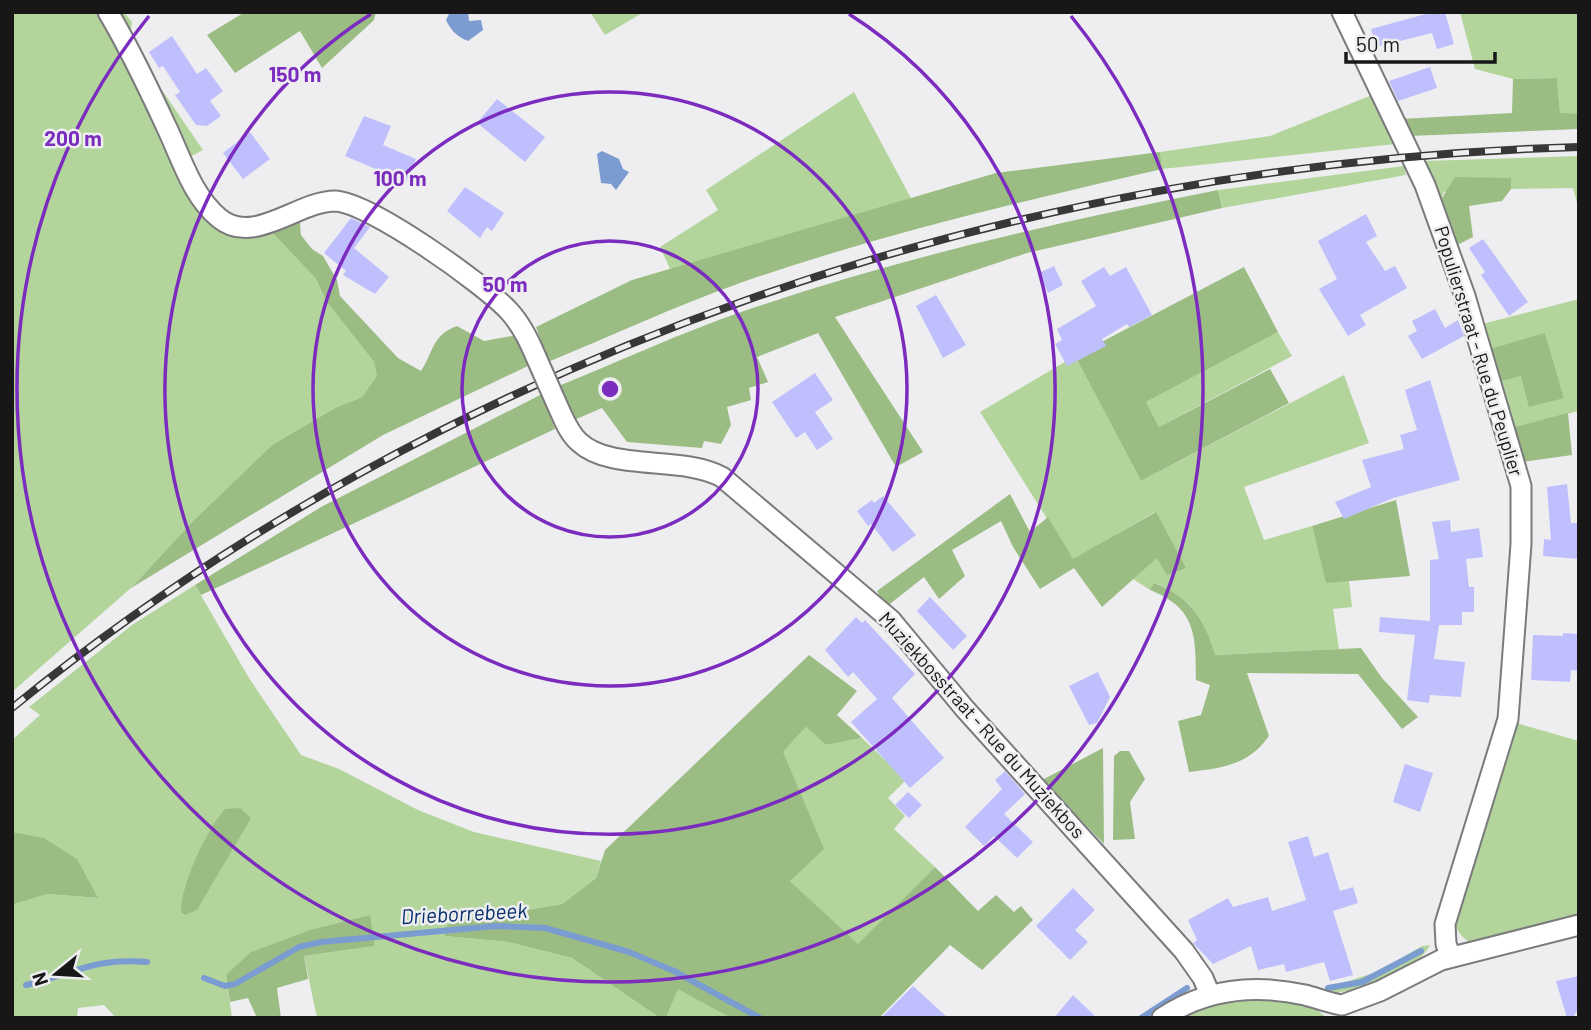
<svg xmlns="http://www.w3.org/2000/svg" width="1591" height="1030" font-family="Barlow,sans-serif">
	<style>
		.green { fill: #b3d59c }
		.forest { fill: #9bbd84 }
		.water { fill: #7b9cd1 }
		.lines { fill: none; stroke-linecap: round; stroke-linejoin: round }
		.stream { stroke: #7b9cd1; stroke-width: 6 }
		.building { fill: #bfbffd }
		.minor-casing { stroke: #7b7b7d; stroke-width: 23 }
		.minor { stroke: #fff; stroke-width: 19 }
		.rail-casing { stroke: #373738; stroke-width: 8 }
		.rail { stroke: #eeeef0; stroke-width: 5; stroke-dasharray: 16; stroke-linecap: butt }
		.minor-bridge-casing { stroke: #7b7b7d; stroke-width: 23; stroke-linecap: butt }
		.minor-bridge { stroke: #fff; stroke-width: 19 }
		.ring { fill: none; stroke: #7b2cbf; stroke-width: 3.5 }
		.labels { text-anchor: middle; stroke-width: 5; stroke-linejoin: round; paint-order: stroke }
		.street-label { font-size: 19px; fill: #171718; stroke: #eeeef0 }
		.water-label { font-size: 21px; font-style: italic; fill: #072e6d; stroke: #eeeef0 }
		.centre { fill: #7b2cbf; stroke: #eeeef0; stroke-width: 3.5 }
		.ring-label { font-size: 21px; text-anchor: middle; font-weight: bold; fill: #7b2cbf; stroke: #eeeef0; stroke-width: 5; stroke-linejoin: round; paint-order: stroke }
	</style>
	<rect width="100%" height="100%" fill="#eeeef0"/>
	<path class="green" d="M12 12H124L132 22 129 42 203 150 178 163 205 221 230 231 268 228 316 279 326 301 374 362 378 376 362 397 335 408 272 445 193 521 131 588 12 692Z
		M590 12H644L605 35Z
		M1460 12H1579V114H1560L1557 78 1513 79 1475 69Z
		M854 92 912 200 670 269 660 247 718 210 706 190Z
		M1372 95 1395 144 1162 169 1160 152 1270 136Z
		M1579 156V210L1573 188 1511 189V178L1444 192 1440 201 1424 161Z
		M1404 166 1406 175 1222 208 1218 190Z
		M1579 299V411L1514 427 1500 382 1521 376 1564 398 1545 334 1489 349 1482 324Z
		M1278 332 1292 356 1159 427 1146 402Z
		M1075 356 1141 481 1344 375 1369 443 1244 487 1264 540 1312 526 1326 582 1349 581 1352 607 1333 609 1339 649 1214 655C1206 620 1189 596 1155 583L1150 590 1133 579 1158 557 1155 512 1073 560 980 412Z
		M195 585 249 678 301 755 339 769 418 810 474 832 601 861 596 878 562 904 451 923 445 936 508 942 572 958 660 1018H317L304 956 375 946 369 915 226 975 232 1018H116L104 1005 78 1008 77 1018H12V905L47 894 97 898 20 834 12 832V740L40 715 29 707 132 625Z
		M1513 722 1579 741V916L1471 943C1452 932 1455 921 1457 901Z
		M806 727 826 745 862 738 906 780 888 798 905 816 894 829 935 867 858 945 789 880 783 752Z
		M1430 945C1419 970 1354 996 1327 992L1328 988 1379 971 1422 946Z
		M678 988 731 1018H666Z
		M1246 998 1311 1005 1327 1018H1179L1199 1007Z"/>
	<path class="forest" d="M245 12H376L374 20 322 68 300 31 235 73 207 35Z
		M1557 78 1560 113 1579 114V129L1410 136 1400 119 1512 113 1513 79Z
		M1160 152 1162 169C1020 202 878 235 740 283 675 306 611 336 548 362L536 327 632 280 996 173Z
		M1455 177 1511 178V189L1502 201 1469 206 1473 237 1455 246 1440 201Z
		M1218 190 1222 208 1027 253 835 317 923 452 896 467 818 333 757 357 768 382 749 388 751 400 727 407 731 425 721 444 704 441 702 448 627 442 602 408 574 420 556 387C618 362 680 333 744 311 899 258 1058 222 1218 190Z
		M299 212 301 235 312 249 323 256 337 280 340 296 398 358 421 371C434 351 432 335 457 326L484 341 517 335 530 365 383 435 131 588 193 521 272 445 335 408 362 397 377 376 374 362 326 301 316 279 268 228Z
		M1244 267 1278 332 1146 402 1159 427 1270 369 1289 403 1141 481 1075 356Z
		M1545 333 1564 398 1529 407 1521 376 1500 382 1489 349Z
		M542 394 555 429 201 595 195 585 321 507Z
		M1568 413 1572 455 1523 462 1514 427Z
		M1010 494 1030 532 1048 517 1073 559 1156 512 1186 568 1167 575 1157 558 1102 607 1074 568 1040 589 1013 547 1001 521 952 550 965 576 939 599 924 577 886 607 877 591Z
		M1396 500 1410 576 1326 583 1312 526Z
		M1154 583C1190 596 1205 620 1215 655L1361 648 1382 678 1418 717 1402 729 1358 674 1247 673 1269 736C1249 765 1222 768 1189 772L1178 721 1201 715 1210 685 1196 680C1196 635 1196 608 1150 590Z
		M809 655 857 691 837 715 862 738 826 745 806 727 783 752 824 849 790 881 858 944 935 867 978 911 996 895 1014 912 1021 906 1033 920 982 970 950 945 879 1018H731L678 989 666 1018H660L572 958 508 942 445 936 443 929 451 923 562 904 596 878 605 850Z
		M1103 748 1104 844 1042 780Z
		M1120 751H1129L1145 779 1130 802 1135 839 1113 840 1114 756Z
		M240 808 251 818 197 910 185 915 181 912C181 884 206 831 225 809Z
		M12 832 44 838 77 859 98 898 47 894 12 905Z
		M370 915 375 946 304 956 308 979 277 988 281 1018H257L248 998 230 1002 226 975 251 952 310 930Z"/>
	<path class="water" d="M450 12H468L469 21 481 20 483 30 468 41C458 37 451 31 446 20Z
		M602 151 619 159 623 169 629 172 616 190 611 184 601 183 597 154Z"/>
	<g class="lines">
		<path class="stream" d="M204 978 225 986 235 984 299 947 321 942 496 926 545 928 629 952 674 971 760 1018
			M26 985C74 974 94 957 147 962
			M1328 988 1362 982 1421 951
			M1141 1018 1187 988"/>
	</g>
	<path class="building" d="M1433 12H1445L1454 44 1437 49 1432 33 1376 47 1371 29Z
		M172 36 197 74 206 68 223 91 210 101 221 116 207 126 196 125 175 95 180 92 163 66 159 68 149 52Z
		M1430 67 1437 88 1398 101 1389 81Z
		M497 99 545 137 525 162 477 123Z
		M364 116 391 126 383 145 416 159 406 182 345 156Z
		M250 132 270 159 243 179 223 153Z
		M465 187 504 213 492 231 487 227 480 238 447 211Z
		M1366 214 1377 236 1366 242 1385 271 1395 266 1407 288 1360 315 1366 325 1348 336 1319 289 1337 279 1318 241Z
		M351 218 370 227 354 248 389 277 375 294 343 275 346 271 324 253Z
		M1483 239 1528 302 1509 316 1481 275 1485 272 1469 248Z
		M1054 266 1063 285 1048 293 1039 273Z
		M1104 267 1110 276 1126 267 1152 315 1129 327 1127 324 1102 339 1106 346 1067 366 1055 344 1062 340 1057 329 1096 306 1081 281Z
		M936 295 966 345 943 358 916 306Z
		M1435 309 1445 328 1458 320 1464 336 1422 359 1408 336 1417 331 1412 321Z
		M815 373 833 400 815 412 833 439 817 450 805 432 796 438 772 402Z
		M1430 380 1460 480 1393 498 1344 519 1335 502 1371 487 1362 460 1404 449 1400 435 1417 430 1405 390Z
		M1567 484 1571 523H1579V559L1543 556 1544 539 1551 540 1547 487Z
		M883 496 916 535 893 552 871 524 868 526 857 511 872 500 874 503Z
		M1450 520 1451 532 1479 528 1483 557 1466 559 1469 587H1474V612H1462V625H1439L1434 659 1465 662 1461 697 1430 695 1429 703 1407 700 1415 635 1379 632 1380 617 1430 621V560L1439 559 1432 522Z
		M930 597 967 636 953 650 917 611Z
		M856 617 862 623 865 620 915 674 892 698 944 758 910 788 851 722 877 699 853 672 848 677 825 650Z
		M1563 633 1579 634V671L1571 670 1570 682 1531 680 1533 635 1563 636Z
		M1098 672 1110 697 1097 723 1089 725 1069 686Z
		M1405 764 1433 773 1420 812 1393 802Z
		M1005 771 1025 794 1004 814 1033 842 1017 858 994 836 984 846 965 827 1002 789 995 780Z
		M908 792 922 805 909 818 895 805Z
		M1308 836 1314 857 1328 852 1340 891 1353 887 1358 903 1333 911 1353 975 1330 981 1324 962 1286 972 1284 964 1258 970 1251 946 1213 964 1193 943 1197 940 1188 920 1228 898 1233 907 1268 897 1272 911 1306 900 1288 842Z
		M1073 888 1095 910 1075 930 1088 942 1070 960 1036 926Z
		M1579 976V1007L1573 1018H1567L1556 981Z
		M913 986 948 1018H881Z
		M1073 995 1097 1018H1054Z"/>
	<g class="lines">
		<g class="minor-casing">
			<path id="minor" d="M108 12C130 49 148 87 166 126 181 157 192 196 219 218 253 247 298 201 335 201 369 202 484 284 509 311 521 324 529 340 536 357
				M1342 12 1425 185 1465 296 1521 486V544L1508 719 1445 924 1446 944 1451 957
				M559 409C564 420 569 433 579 442 611 472 682 455 722 477L891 620 965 709 1184 951 1203 978 1210 995
				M1342 1005 1380 991 1441 960 1579 925
				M1162 1018C1205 989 1255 984 1305 995 1317 998 1329 1003 1342 1005"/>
		</g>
		<use href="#minor" class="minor"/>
		<g class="rail-casing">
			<path id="rail" d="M12 708C452 350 1015 163 1579 147"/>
		</g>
		<use href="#rail" class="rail"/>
		<g class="minor-bridge-casing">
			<path id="minor-bridge" d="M536 357 559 409"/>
		</g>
		<use href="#minor-bridge" class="minor-bridge"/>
	</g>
	<g class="ring">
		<circle cx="610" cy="389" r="148"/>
		<circle cx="610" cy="389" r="297"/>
		<path d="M849 14A445 445 0 1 1 371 14"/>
		<path d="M1071 16A593 593 0 1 1 149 16"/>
	</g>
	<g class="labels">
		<g class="street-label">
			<text transform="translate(1479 351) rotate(73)" y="7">Populierstraat - Rue du Peuplier</text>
			<text transform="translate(982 725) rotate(48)" y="7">Muziekbosstraat - Rue du Muziekbos</text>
		</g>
		<g class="water-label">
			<text transform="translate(464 914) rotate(-3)" y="7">Drieborrebeek</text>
		</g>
	</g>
	<circle cx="610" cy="389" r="10" class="centre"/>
	<g class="ring-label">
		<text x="295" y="82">150 m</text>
		<text x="73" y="146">200 m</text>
		<text x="400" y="186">100 m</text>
		<text x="505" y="292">50 m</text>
	</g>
	<rect width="1591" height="1030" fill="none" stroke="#171718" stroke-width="28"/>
	<g transform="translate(56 974) rotate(252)" stroke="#eeeef0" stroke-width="5" paint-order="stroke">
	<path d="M0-5L12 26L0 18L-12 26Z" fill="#171718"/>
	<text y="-10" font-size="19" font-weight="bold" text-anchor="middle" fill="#171718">N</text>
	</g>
	<path d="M1346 52v10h149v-10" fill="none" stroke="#171718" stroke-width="3.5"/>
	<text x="1356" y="52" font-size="21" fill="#171718" stroke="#eeeef0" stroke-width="5" paint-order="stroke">50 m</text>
</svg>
